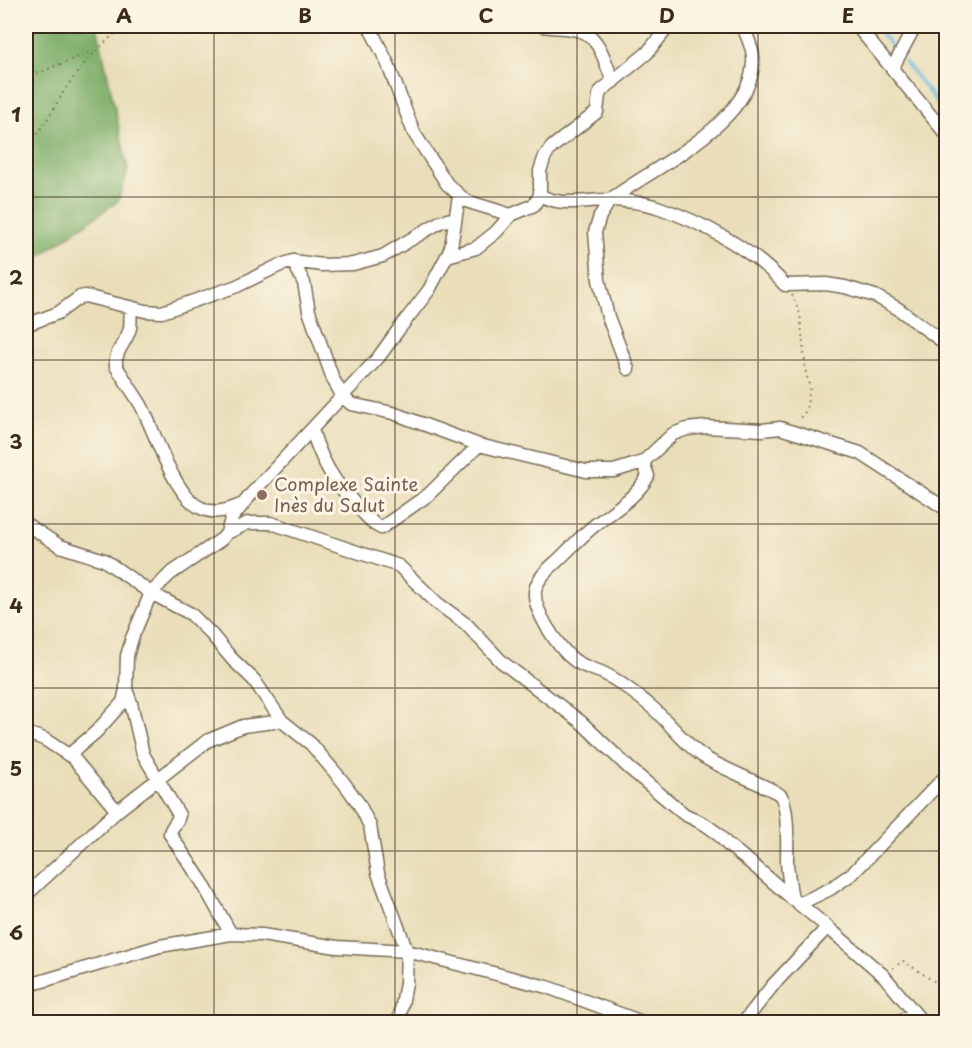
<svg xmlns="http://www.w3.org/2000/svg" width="972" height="1048" font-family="'Playpen Sans',sans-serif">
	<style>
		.forest { fill: #7bad68; stroke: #5b6c43; stroke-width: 1.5 }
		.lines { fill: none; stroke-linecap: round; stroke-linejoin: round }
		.stream { stroke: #62bbe0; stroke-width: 3 }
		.street-casing { stroke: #786954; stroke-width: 15 }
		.path { stroke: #786954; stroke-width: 2; stroke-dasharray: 1.5 4.5; stroke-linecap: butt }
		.street { stroke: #fff; stroke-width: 12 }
		.grid { fill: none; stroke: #3b2a1e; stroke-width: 1.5; stroke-opacity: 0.55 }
		.education-dot { fill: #8d6e63; stroke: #fcf5e5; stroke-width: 2 }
		.labels { text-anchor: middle; stroke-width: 6; stroke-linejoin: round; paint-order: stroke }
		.education-label { font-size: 18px; fill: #785e54; stroke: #fcf5e5; text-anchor: start }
		.neatline { fill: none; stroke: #3b2a1e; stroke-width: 2 }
		.grid-label { font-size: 20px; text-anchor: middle; font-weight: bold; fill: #3b2a1e }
	</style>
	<rect width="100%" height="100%" fill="#fcf5e5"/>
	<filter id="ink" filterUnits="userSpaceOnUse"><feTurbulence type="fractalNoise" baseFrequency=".0167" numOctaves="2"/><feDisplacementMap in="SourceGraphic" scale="12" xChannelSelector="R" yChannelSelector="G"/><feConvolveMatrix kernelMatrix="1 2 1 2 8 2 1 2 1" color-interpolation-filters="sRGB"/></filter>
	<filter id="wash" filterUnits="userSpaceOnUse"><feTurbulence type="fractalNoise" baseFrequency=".008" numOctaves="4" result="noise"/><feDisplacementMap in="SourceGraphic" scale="24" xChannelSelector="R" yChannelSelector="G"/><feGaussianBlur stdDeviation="1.35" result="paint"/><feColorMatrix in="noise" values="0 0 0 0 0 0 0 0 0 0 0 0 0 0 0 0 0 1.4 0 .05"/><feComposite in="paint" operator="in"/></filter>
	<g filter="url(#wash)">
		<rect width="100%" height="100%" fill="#e9deb9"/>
		<path class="forest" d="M26 26H97L128 170 118 201 26 266Z"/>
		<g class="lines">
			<path class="stream" d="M875 26 893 48
				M905 62 946 114"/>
		</g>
	</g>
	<g filter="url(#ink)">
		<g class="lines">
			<g class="street-casing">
				<path id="street" d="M369 26 387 62 414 133 447 184 466 201 511 215
					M544 26C556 28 570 27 581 31 600 37 606 65 613 82
					M857 26 946 134
					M893 67 915 26
					M540 195C561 208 588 199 612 200 627 201 643 202 657 207 702 222 754 250 785 285L826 284 845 287 875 296 897 308 946 344
					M447 256 451 247 459 196
					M293 261 304 283 309 311 333 379 343 397 351 404 393 413 479 445 586 471H614L643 462
					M131 307C130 314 131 322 130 328 127 342 114 351 116 366 124 379 133 392 141 405 155 432 174 496 201 508 215 515 227 510 241 505
					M26 325 58 313 80 297 85 296 145 311 162 312 237 286 278 266 293 261 322 265 353 264 383 256 440 222 455 218
					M628 369 608 317 599 280 595 232 600 216 610 200C653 167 758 121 753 56 752 46 746 35 743 26
					M312 430C325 474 343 492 374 524L381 528 428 495 479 445
					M26 524 60 546 104 560 151 593 191 614 212 635 232 659 254 680 282 721 311 744 344 783 359 804 370 826 378 873 407 951 406 983 399 1022
					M227 533 248 523H271L399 566 437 603 466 624 502 662 581 722 629 768 684 814 706 825 717 833 728 845 752 864 794 900
					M126 689 131 703 143 754 179 815C178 823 170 827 170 834L202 882 231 934
					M26 733 44 739 70 756
					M117 811 207 741 243 726 282 721
					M26 895 117 811 70 754 96 732 123 702 126 689 127 656 132 638 151 593 170 574 222 539 227 533 231 519 253 492 378 358 399 329 429 290 447 256 476 248 496 232 511 215 534 205 540 195V171L545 156 552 147 597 112 599 95 601 91 647 53 669 26
					M792 899C790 887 788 875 787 863 787 847 789 809 781 796 777 790 716 766 704 757 683 743 668 720 648 704 634 693 620 681 603 673 594 669 583 667 574 660 559 649 529 606 536 587 539 577 548 569 556 562 569 550 581 536 595 525 614 510 637 497 648 476L643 462 673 434 687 429 706 427 762 430 780 428 860 453 946 509
					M825 925 884 976 918 1017
					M26 986 160 946 231 934 262 935 337 947 407 951 547 987 642 1022
					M744 1022 773 985 823 932 825 925 799 904 830 889 853 873 946 776
					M896 1022 909 1017H918L921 1020"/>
			</g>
			<path class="path" d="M26 78 95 50
				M26 148C40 133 49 116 60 98 75 72 101 42 126 26
				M792 295 800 314 806 373 810 388 806 411 797 421
				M893 968 903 961 946 989"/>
			<use href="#street" class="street"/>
		</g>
	</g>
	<path class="grid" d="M214 26V1022M395 26V1022M577 26V1022M758 26V1022M26 197H946M26 360H946M26 524H946M26 688H946M26 851H946"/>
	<circle class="education-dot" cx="262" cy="495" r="6"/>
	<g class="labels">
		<g class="education-label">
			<text x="274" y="491">Complexe Sainte<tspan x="274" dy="21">Inès du Salut</tspan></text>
		</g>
	</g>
	<rect width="972" height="1048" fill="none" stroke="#fcf5e5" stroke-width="66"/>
	<rect x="33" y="33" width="906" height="982" class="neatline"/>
	<g class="grid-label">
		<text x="124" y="23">A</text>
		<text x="305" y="23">B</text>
		<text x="486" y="23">C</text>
		<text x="667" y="23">D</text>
		<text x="848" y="23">E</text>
		<text x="16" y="122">1</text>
		<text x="16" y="285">2</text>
		<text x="16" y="449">3</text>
		<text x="16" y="613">4</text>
		<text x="16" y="776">5</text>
		<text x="16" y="940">6</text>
	</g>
</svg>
